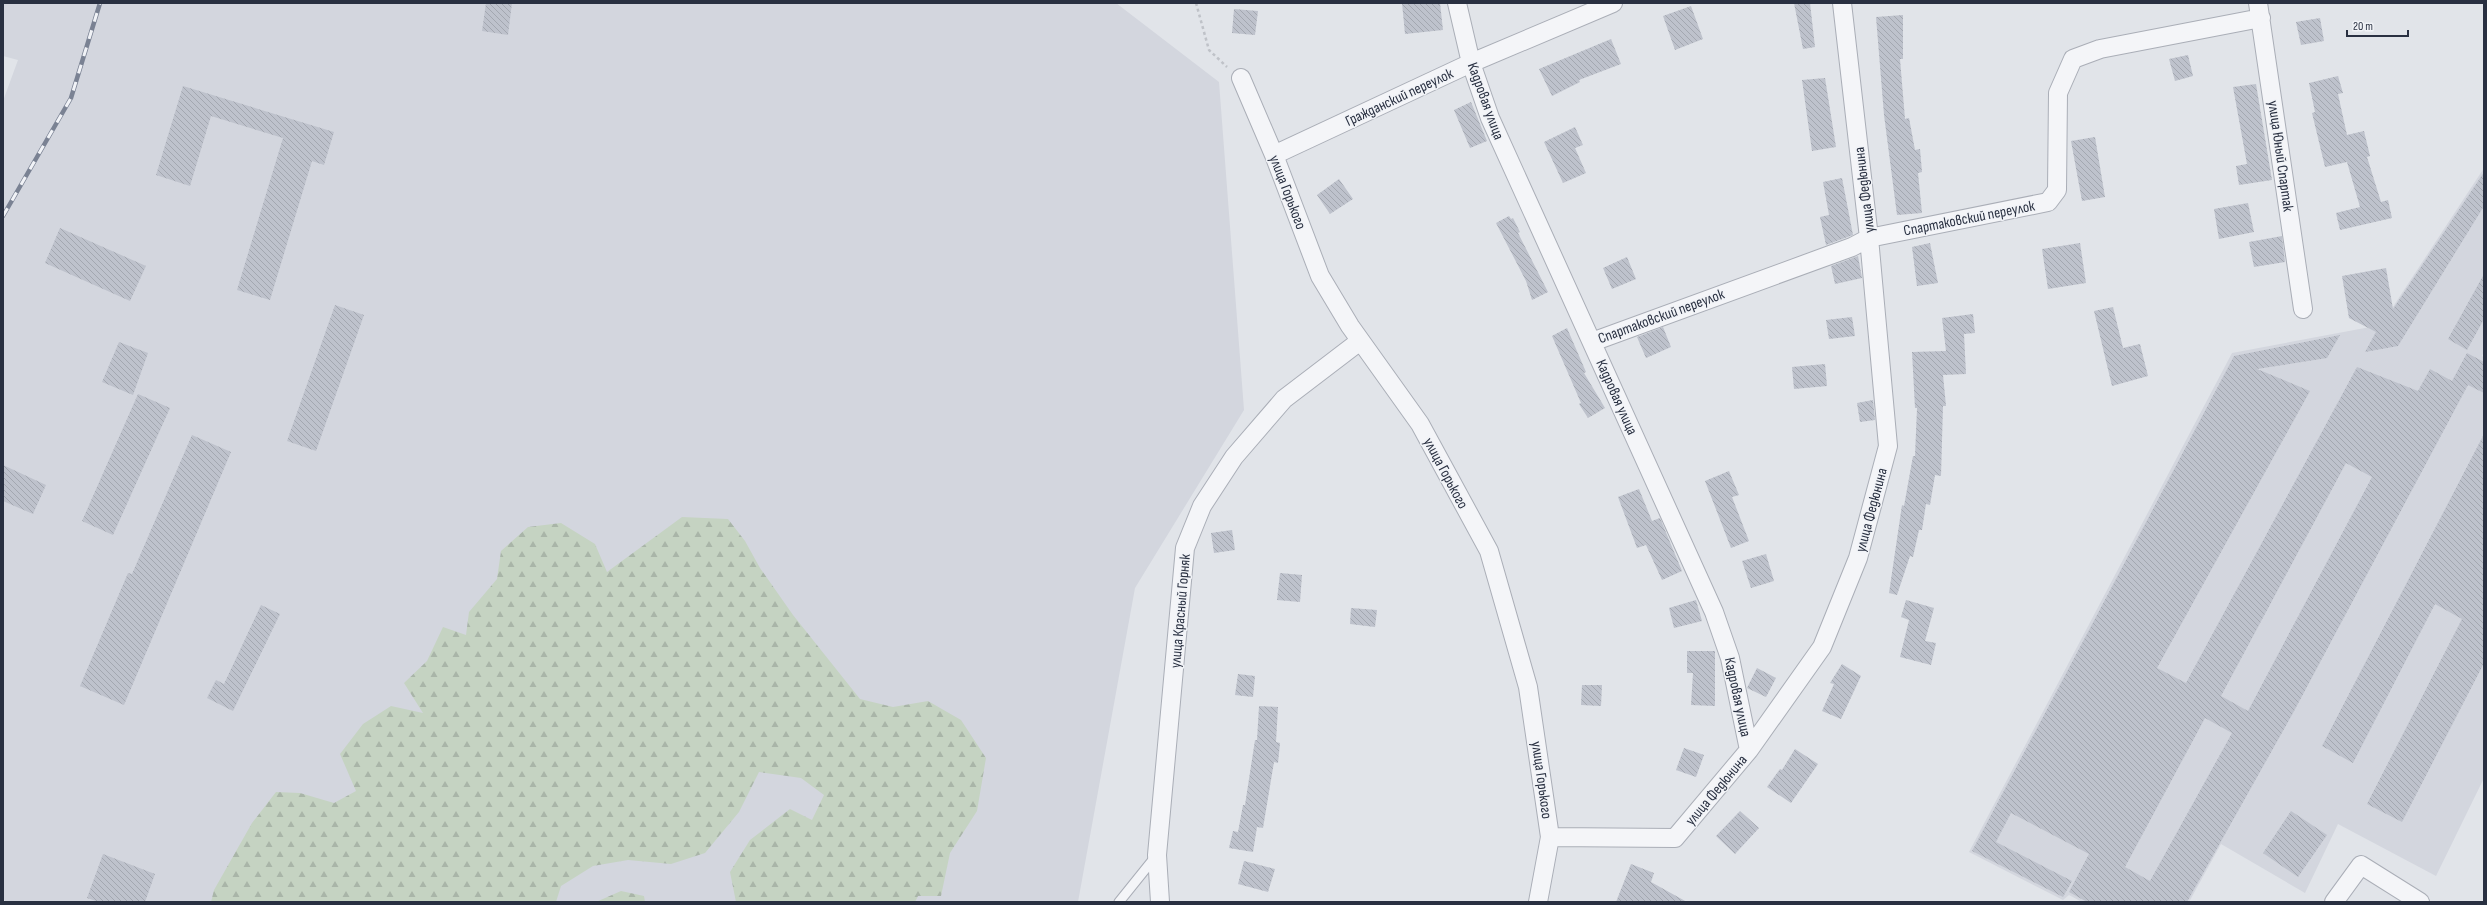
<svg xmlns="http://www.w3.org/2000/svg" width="2487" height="905" font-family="'Sofia Sans Condensed',sans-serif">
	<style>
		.built { fill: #d3d6de }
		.forest { fill: url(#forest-firs) }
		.building { fill: url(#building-back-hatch); fill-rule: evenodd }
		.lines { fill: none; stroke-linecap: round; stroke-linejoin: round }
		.service-casing { stroke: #aaaeb7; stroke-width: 11 }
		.minor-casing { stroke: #aaaeb7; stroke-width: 20 }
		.path { stroke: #bfc2c8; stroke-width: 2.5; stroke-dasharray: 3 3; stroke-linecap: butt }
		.service { stroke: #f4f5f8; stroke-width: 9 }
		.minor { stroke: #f4f5f8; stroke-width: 18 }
		.rail-casing { stroke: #7a8293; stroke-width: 4.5 }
		.rail { stroke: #f1f3f7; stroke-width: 3; stroke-dasharray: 9; stroke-linecap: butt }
		.labels { text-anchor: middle; stroke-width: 3; stroke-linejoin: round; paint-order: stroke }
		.street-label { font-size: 15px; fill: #293041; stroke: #f1f3f7 }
	</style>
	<defs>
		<pattern id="forest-firs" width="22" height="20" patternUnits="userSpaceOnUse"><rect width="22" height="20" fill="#c5d3c2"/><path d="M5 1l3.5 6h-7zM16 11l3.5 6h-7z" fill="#a9b5a8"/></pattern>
		<pattern id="building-back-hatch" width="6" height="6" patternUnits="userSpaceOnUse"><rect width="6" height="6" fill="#bec2cc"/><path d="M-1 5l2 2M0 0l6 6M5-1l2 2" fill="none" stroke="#a3a7b0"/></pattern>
	</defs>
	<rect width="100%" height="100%" fill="#e1e4e9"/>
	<path class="built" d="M3 3H1116L1219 82 1244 410 1135 588 1078 902H6L3 898V101L18 60 3 56Z
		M2484 168V352L2482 356 2484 357V778L2436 876 2338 824 2305 893 2221 844 2189 902H2082L2069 895 2063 900 1969 852 2232 353 2381 325Z"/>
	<path class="forest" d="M682 517 728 519 745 541 760 568 793 615 860 699 893 707 928 701 961 720 986 758 977 811 950 853 941 896H918L915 902H736L730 872 750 840 790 809 812 820 824 795 801 778 759 772 739 812 705 853 671 864 628 860 593 866 561 886 556 902H211L214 890 252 823 276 792 300 793 334 803 356 791 340 754 363 724 391 706 423 713 404 683 427 661 443 627 466 635 469 612 497 579 501 551 528 527 561 523 595 544 607 572Z
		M621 891 644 896 645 902H596Z"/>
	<path class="building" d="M486 3H512L508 35 482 31Z
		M1402 3H1440L1443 30 1405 34Z
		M1794 3H1810L1815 47 1803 49Z
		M1691 6 1703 39 1675 50 1663 16Z
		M1234 9 1258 11 1255 35 1232 33Z
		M1903 15V59H1900L1905 119 1909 118 1915 150 1920 149 1922 172 1918 173 1922 213 1897 215 1884 115 1876 17Z
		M2320 18 2324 41 2301 45 2296 22Z
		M1611 39 1621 64 1579 80 1580 82 1552 96 1539 69Z
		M2188 55 2193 76 2175 81 2169 59Z
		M2338 76 2343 93 2338 94 2347 135 2364 131 2370 156 2367 157 2381 202 2388 200 2392 218 2340 230 2336 213 2360 207 2347 162 2325 167 2312 113 2315 112 2309 83Z
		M1825 78 1836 147 1812 151 1802 80Z
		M2256 84 2272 180 2239 185 2236 166 2247 164 2233 87Z
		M183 86 334 132 324 165 312 161 270 300 237 290 283 138 211 116 190 186 156 175Z
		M1471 102 1487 141 1470 148 1454 110Z
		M1575 127 1583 145 1575 148 1586 173 1563 183 1544 142Z
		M2095 137 2105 197 2082 201 2071 141Z
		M2484 172V206L2398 346 2365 352 2376 332 2349 318 2342 276 2386 268 2393 309Z
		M1842 178 1853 235 1826 245 1820 217 1829 215 1823 182Z
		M1339 179 1353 199 1330 214 1317 195Z
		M2248 203 2254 232 2219 239 2214 209Z
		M1509 216 1511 219 1513 218 1520 232 1518 233 1548 292 1532 300 1526 281 1496 223Z
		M60 228 146 266 130 301 45 263Z
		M2282 236 2285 262 2254 267 2249 242Z
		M1930 243 1938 283 1917 286 1912 247Z
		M2080 243 2086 283 2048 289 2042 249Z
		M1858 256 1862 278 1835 284 1831 266Z
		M1627 257 1636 279 1612 289 1603 268Z
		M2484 274V319L2467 350 2448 339Z
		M335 305 364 315 316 451 287 441Z
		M2113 307 2123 348 2140 344 2148 376 2112 386 2094 311Z
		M1973 314 1975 333 1964 334 1966 374 1943 375 1946 406H1943L1941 476 1935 475 1930 505 1926 504 1922 530H1919L1913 557 1910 556 1897 595 1889 593 1902 505 1904 506 1913 456H1915L1917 408H1915L1912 352 1946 351 1942 318Z
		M1852 317 1855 336 1829 339 1826 320Z
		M1663 327 1671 347 1646 358 1637 337Z
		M1567 328 1586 372 1584 373 1605 408 1588 418 1579 404 1581 403 1552 336Z
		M2340 335 2327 358 2257 369 2310 391 2157 668 2186 683 2357 367 2418 391 2430 369 2452 381 2467 353 2484 362V393L2468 385 2293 713 2187 902H2087L2069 892 2089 854 2011 813 1996 842 2072 881 2063 897 1972 851 2234 356ZM2346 463 2372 477 2248 711 2221 696ZM2205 718 2232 733 2150 881 2125 867Z
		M119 342 148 353 133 395 102 382Z
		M1825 364 1827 386 1794 389 1792 367Z
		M138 394 170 408 113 535 82 521Z
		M1873 400 1875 420 1860 422 1857 403Z
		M2484 434V663L2402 822 2367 804 2462 619 2435 604 2353 763 2322 746Z
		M192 435 231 452 124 705 80 686 128 573 132 574Z
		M3 465 46 485 33 514 3 501Z
		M1729 471 1739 495 1732 497 1749 541 1731 548 1705 481Z
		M1639 489 1652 521 1660 518 1682 571 1662 580 1646 545 1637 548 1618 497Z
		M1232 530 1235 550 1214 553 1211 533Z
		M1766 554 1774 581 1751 588 1742 561Z
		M1280 573 1302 575 1300 602 1277 600Z
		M1696 600 1702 621 1674 628 1669 608Z
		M1906 600 1934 608 1925 641 1936 643 1931 665 1900 657 1909 620 1901 617Z
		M261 605 280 614 233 711 207 698 216 680 224 684Z
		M1351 608 1377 610 1375 627 1350 624Z
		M1687 651H1715V706L1691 705 1693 673H1687Z
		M1842 664 1861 676 1841 719 1822 711 1834 684 1830 683Z
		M1757 668 1776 678 1766 697 1747 688Z
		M1238 674 1255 676 1253 697 1235 695Z
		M1582 685H1602L1601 706 1581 705Z
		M1259 706 1278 707 1276 742 1280 743 1278 763 1274 762 1263 828 1257 827 1253 852 1229 848 1233 831 1238 832 1243 805H1245L1255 740H1257Z
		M1684 748 1704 755 1696 777 1676 770Z
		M1795 749 1818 764 1791 803 1767 787 1780 769 1782 770Z
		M1740 811 1759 828 1735 854 1716 836Z
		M2291 811 2327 835 2298 877 2263 853Z
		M103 854 155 874 145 902H99L87 898Z
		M1244 861 1275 869 1268 892 1238 884Z
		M1631 864 1654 873 1651 882 1687 902H1616Z"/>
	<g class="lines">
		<g class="service-casing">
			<path id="service" d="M1119 902 1156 856"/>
		</g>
		<g class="minor-casing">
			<path id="minor" d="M1457 3 1471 63 1490 118 1714 612 1730 658 1749 750
				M2258 3 2303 309
				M1241 78 1274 155 1320 276 1350 326 1420 424 1489 551 1528 687 1550 837 1538 902
				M1274 155 1471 63 1613 3
				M1592 342 1852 247 1869 238 2048 202 2057 190 2058 93 2073 59 2100 49 2261 18
				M1550 837 1675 838 1749 750 1822 647 1858 558 1888 446 1869 238 1842 3
				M1160 902 1157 855 1185 548 1202 506 1234 457 1284 399 1360 341
				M2334 902 2361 865 2420 902"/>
		</g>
		<path class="path" d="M1196 3 1209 50 1227 67"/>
		<use href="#service" class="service"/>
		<use href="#minor" class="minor"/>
		<g class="rail-casing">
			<path id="rail" d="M3 216 71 98 100 3"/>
		</g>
		<use href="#rail" class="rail"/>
	</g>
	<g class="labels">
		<g class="street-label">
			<text transform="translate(1399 97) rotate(-25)" y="5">Гражданский переулок</text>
			<text transform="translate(1486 101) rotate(70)" y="5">Кадровая улица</text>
			<text transform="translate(2281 156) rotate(82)" y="5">улица Юный Спартак</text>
			<text transform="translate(1864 190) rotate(-97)" y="5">улица Федюнина</text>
			<text transform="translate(1288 192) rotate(69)" y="5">улица Горького</text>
			<text transform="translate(1969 218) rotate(-11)" y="5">Спартаковский переулок</text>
			<text transform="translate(1661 316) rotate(-20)" y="5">Спартаковский переулок</text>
			<text transform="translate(1617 397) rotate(66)" y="5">Кадровая улица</text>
			<text transform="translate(1446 473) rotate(62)" y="5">улица Горького</text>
			<text transform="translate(1871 510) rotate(-75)" y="5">улица Федюнина</text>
			<text transform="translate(1180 611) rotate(-85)" y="5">улица Красный Горняк</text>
			<text transform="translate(1738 697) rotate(78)" y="5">Кадровая улица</text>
			<text transform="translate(1542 780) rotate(82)" y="5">улица Горького</text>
			<text transform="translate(1716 790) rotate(-50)" y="5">улица Федюнина</text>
		</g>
	</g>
	<rect width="2487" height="905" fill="none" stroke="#293041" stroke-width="8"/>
	<path d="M2347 30v6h61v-6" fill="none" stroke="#293041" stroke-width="2"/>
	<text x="2353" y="30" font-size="12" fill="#293041" stroke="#f1f3f7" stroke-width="3" paint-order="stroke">20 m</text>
</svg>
